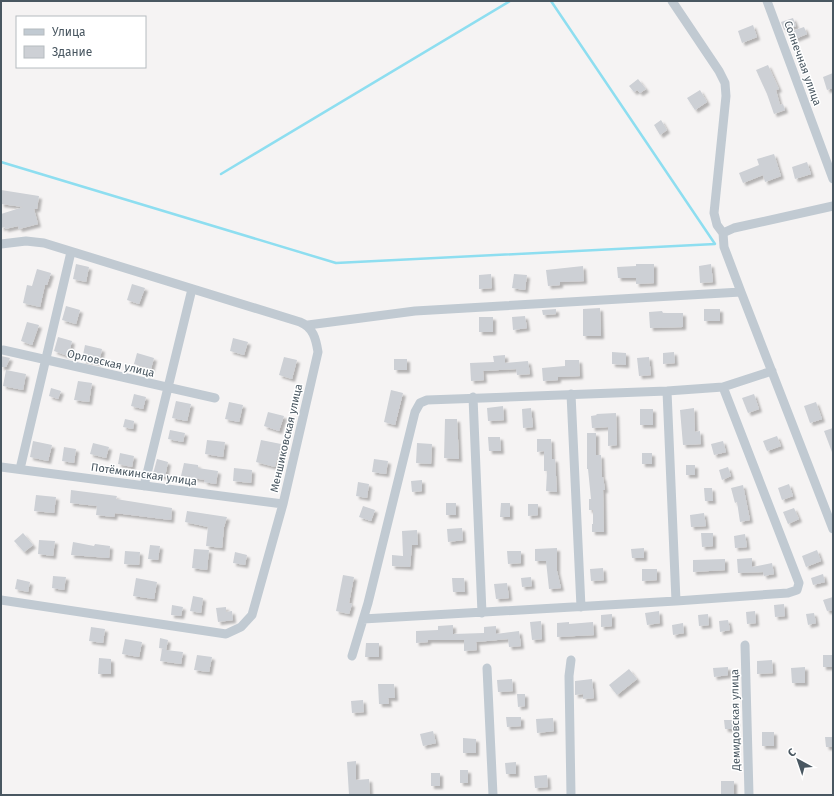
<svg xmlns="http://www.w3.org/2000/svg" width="834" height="796" font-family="'Fira Sans',sans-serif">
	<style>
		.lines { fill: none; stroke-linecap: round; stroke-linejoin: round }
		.stream { stroke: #8edef0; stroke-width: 2.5 }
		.building { fill: #cdd0d5; filter: url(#shadow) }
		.minor { stroke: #c1cad2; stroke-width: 9 }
		.labels { text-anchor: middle; stroke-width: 3; stroke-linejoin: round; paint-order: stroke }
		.street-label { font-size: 11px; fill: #495761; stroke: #fff }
	</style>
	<defs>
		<filter id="shadow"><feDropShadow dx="3" dy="3" stdDeviation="1" flood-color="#0004"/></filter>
	</defs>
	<rect width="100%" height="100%" fill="#f5f3f3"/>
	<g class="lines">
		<path class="stream" d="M1 162 336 263 715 244 551 1
			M221 174 510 1"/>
	</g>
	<path class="building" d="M793 18 796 26 784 30 781 22Z
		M753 25 757 37 742 43 738 31Z
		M804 27 807 34 795 39 792 31Z
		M768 65 779 89 776 90 780 105 783 104 785 110 774 114 767 94 756 70Z
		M833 73V88L827 90 823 77Z
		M638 79 646 89 640 93 637 90 634 92 629 86Z
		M700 90 707 102 695 110 687 98Z
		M661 120 667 130 660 135 654 125Z
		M774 154 781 176 765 182 763 175 743 183 739 173 759 165 757 159Z
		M807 162 811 174 795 179 792 167Z
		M1 190 39 196 37 209H34L38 224 19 229 18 226 5 229V227L1 228V214L23 207 1 204Z
		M76 264 89 267 86 282 73 279Z
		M636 264H654V283L636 284V278H618L617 267 636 266Z
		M711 264 713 282 700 283 699 266Z
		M583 266 584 281 560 282V285L548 286 546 270Z
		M37 269 51 273 47 285H45L40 307 23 303 27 285 32 286Z
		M491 274 492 288 479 289V275Z
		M514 274 527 275 525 290 512 288Z
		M132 284 145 288 139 304 127 300Z
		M66 306 80 310 76 324 62 320Z
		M600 308 601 336H583V309Z
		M556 309V314L543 315 542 310Z
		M704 309H720V321H704Z
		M662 311 663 313H683V327L650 328 649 312Z
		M525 316 527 328 513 330 512 317Z
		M479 317H493V332H479Z
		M27 322 39 325 32 345 21 341Z
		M58 337 72 341 68 356 54 351Z
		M233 338 248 342 244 355 230 351Z
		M85 345 102 349 99 363 82 360Z
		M612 352 626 353V365L612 364Z
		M674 352 675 363 663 364V353Z
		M137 353 154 358 151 369 134 364Z
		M505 355V363L528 361 530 374 517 375 516 369 483 371 484 380 471 381 470 363 494 362 493 356Z
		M1 356 10 358 6 367H1Z
		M284 357 297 360 292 379 279 375Z
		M649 357 651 375 639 376 637 358Z
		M394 359H407V370H394Z
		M565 360H579L580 376 558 377V380L543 381 542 368 565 366Z
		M6 370 26 374 23 390 3 386Z
		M78 381 92 383 89 402 74 400Z
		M51 388 61 391 58 399 49 396Z
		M391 390 403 393 395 425 384 422Z
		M134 394 146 397 143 409 131 406Z
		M754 394 759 409 748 413 742 398Z
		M176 401 191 404 187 421 172 418Z
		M229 402 243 405 239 422 225 419Z
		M816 402 822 419 810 423 804 406Z
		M503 406 504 420 488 421 487 408Z
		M531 408 533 427 523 428 522 409Z
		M694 408 695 432 700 431 701 444 683 445 680 410Z
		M640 409H653V425H640Z
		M268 412 284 416 279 431 264 426Z
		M616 413 617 445 608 446V427L592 428 591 416 597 415 596 414Z
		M125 419 134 421 133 429 123 427Z
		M445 419H457L459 459 444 458Z
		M833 428V452H832L824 431Z
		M170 430 185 433 183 442 168 439Z
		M587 433H596V455H601L602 477H603L605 490H603L604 532H592V524H593V510H589V499H591L588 469H587Z
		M777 436 781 446 767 451 763 441Z
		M488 437H500L501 451H489Z
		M537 439H551L552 459H555L557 492 546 491 547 471H544V451L537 452Z
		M207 440 225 442 223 457 205 454Z
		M261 440 281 444 275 467 256 462Z
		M33 441 52 445 48 461 30 457Z
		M723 441 726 452 714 455 711 444Z
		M93 443 109 447 106 458 90 454Z
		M417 443 432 444 431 464 416 463Z
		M64 447 76 449 74 463 62 461Z
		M120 453 134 456 132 467 118 464Z
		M642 453H652V464H642Z
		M157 459 168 462 165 477 153 474Z
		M374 459 388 461 386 474 372 472Z
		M184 463 198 465V468L218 471 216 484 204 482 205 480 181 476Z
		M686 465H695V475H686Z
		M728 467 731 476 722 480 719 470Z
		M234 468 252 470 251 483 233 481Z
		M422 480V491L412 492 411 481Z
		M358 482 369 484 367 498 356 496Z
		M789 484 793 496 782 500 778 488Z
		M743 485 750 520 740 522 737 502 735 503 731 488Z
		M704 488H712L713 501H705Z
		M71 490 117 496 116 499 172 508 171 520 115 513 114 517 96 515 97 506 70 503Z
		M36 495 56 497 54 513 34 511Z
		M446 503H456V515H446Z
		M501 503H510V517H500Z
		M528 504H538V515L528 516Z
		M363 506 375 510 371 521 359 517Z
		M794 508 799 519 788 524 783 512Z
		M187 511 227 517 224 527 222 548 206 546 208 527 185 522Z
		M704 513 706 526 691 527 690 515Z
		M462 528 463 540 448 542 447 529Z
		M417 530 418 545H412L410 567 392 566V555L403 556 402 531Z
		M23 533 33 545 24 552 14 541Z
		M701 533H713V546L702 547Z
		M745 534 747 547 735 548 734 536Z
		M39 540 55 541 53 556 38 554Z
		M73 542 94 546 95 544 110 546 109 558 71 555Z
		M150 545 160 546 158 560 148 559Z
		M557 548V571L561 588 549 589 546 561H535V549Z
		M644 548V558H632L631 549Z
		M194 549 209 550 207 570 192 568Z
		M817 550 821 561 806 567 802 556Z
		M125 551 140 552 139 565 124 564Z
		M507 551H521V563L508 564Z
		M235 552 247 555 245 565 233 563Z
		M752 558V567L772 563 774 574 764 576 763 572 738 573 737 559Z
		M725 559V570L693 572V560Z
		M603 568 604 580 591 581 590 569Z
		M642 569H657V580L642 581Z
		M823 574 825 582 813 585 811 578Z
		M343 575 354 577 349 603 352 604 349 614 336 611Z
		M53 576 66 577 64 590 52 588Z
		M531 577 532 586 522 587 521 578Z
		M136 578 157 582 154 599 133 596Z
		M452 578H464L465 592H453Z
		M17 579 30 582 28 592 15 589Z
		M507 583 509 598 496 599 494 584Z
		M193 596 203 598 201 613 190 611Z
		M833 597V610L827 611 823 600Z
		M784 604 785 616 775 617 774 605Z
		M172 605 183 607 181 616 171 615Z
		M226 607V612L232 611 233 620 218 622 216 608Z
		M659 611 660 623 647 625 645 613Z
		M755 611 756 623 747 624 746 612Z
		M814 613 816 623 808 625 806 614Z
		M612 614V626L601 627V615Z
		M708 614 709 625 699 626 698 615Z
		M728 620 730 630 720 632 719 621Z
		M541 621 542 639 532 640 530 622Z
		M569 622V624L593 622 594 635 557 637V623Z
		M683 623 684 633 673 635 672 625Z
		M453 625V634L484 633V627L496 626V634L519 631 521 646 509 647 508 639 476 642 477 650 464 651V640H428V642L416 643V631L438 630V626Z
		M91 627 105 629 103 643 89 641Z
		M160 638 168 640 166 650 183 652 181 664 160 661 162 649H166L159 648Z
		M125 639 142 642 139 657 122 654Z
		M366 643H379V657H365Z
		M197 655 212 657 209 672 194 670Z
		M823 655H833V667H823Z
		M99 658 111 659V674H98Z
		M772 660 773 673 757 674V661Z
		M728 667V675L714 677 713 668Z
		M805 667V683H792L791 668Z
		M629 669 637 679 617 695 609 685Z
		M512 679 513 691 498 692 497 680Z
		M592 679 594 698 583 699V694L575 695V681Z
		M378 684H394L395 698H388L389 704H379Z
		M517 694H525V706L518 707Z
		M363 700 364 712 352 713 351 701Z
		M506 717H521V726L507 727Z
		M553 718 554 731 537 733 536 719Z
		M724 720H736V729H725Z
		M433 731 436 743 423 746 420 734Z
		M762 732H774V746H762Z
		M825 737H833V747H826Z
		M463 738 476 739V753H463Z
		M356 761V780L369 779 370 795H349L347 762Z
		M516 762V774H506L505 763Z
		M460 770H468V783H460Z
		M431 773H440V786H431Z
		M547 775 548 787 535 788 534 776Z
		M721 781H734V794H721Z"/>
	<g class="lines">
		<path class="minor" d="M672 1 719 71 725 83 726 96 714 213 717 225 723 233
			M767 1 833 179
			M833 206 734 228 723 233 724 247 741 292 833 529
			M1 244 26 241 44 243 300 322C313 327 316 339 318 352L283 504 252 615 241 627 226 634 1 600
			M308 325 415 311 741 292
			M3 350 215 398
			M667 391 676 601 788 593 797 590 799 583 723 387
			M571 394 581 607
			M473 397 482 613
			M1 467 283 504
			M20 469 71 252
			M144 486 192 289
			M363 619 676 601
			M745 645 749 795
			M352 656 368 603 415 412 420 403 427 400 667 391 723 387 772 371
			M571 660 569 676 571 795
			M487 668 493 795"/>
	</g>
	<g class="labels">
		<g class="street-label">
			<text transform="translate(803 63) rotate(70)" y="4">Солнечная улица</text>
			<text transform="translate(111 363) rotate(13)" y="4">Орловская улица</text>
			<text transform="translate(286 438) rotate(-77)" y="4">Меншиковская улица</text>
			<text transform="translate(144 474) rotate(8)" y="4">Потёмкинская улица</text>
			<text transform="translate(735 720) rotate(-91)" y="4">Демидовская улица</text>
		</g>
	</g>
	<rect width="834" height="796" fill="none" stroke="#495761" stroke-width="4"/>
	<rect x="16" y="16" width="130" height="52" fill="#ffffff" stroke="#b6bcc0"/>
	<rect x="24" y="29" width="20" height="6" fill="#c1cad2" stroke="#b6bcc0"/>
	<text x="52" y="36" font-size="12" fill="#495761">Улица</text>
	<rect x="24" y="46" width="20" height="12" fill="#cdd0d5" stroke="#b6bcc0"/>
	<text x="52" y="56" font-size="12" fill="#495761">Здание</text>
	<g transform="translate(798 760) rotate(320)" stroke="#ffffff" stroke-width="3" paint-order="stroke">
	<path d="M0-3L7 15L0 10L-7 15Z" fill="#495761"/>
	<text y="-6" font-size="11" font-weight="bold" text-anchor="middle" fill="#495761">С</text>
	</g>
</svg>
